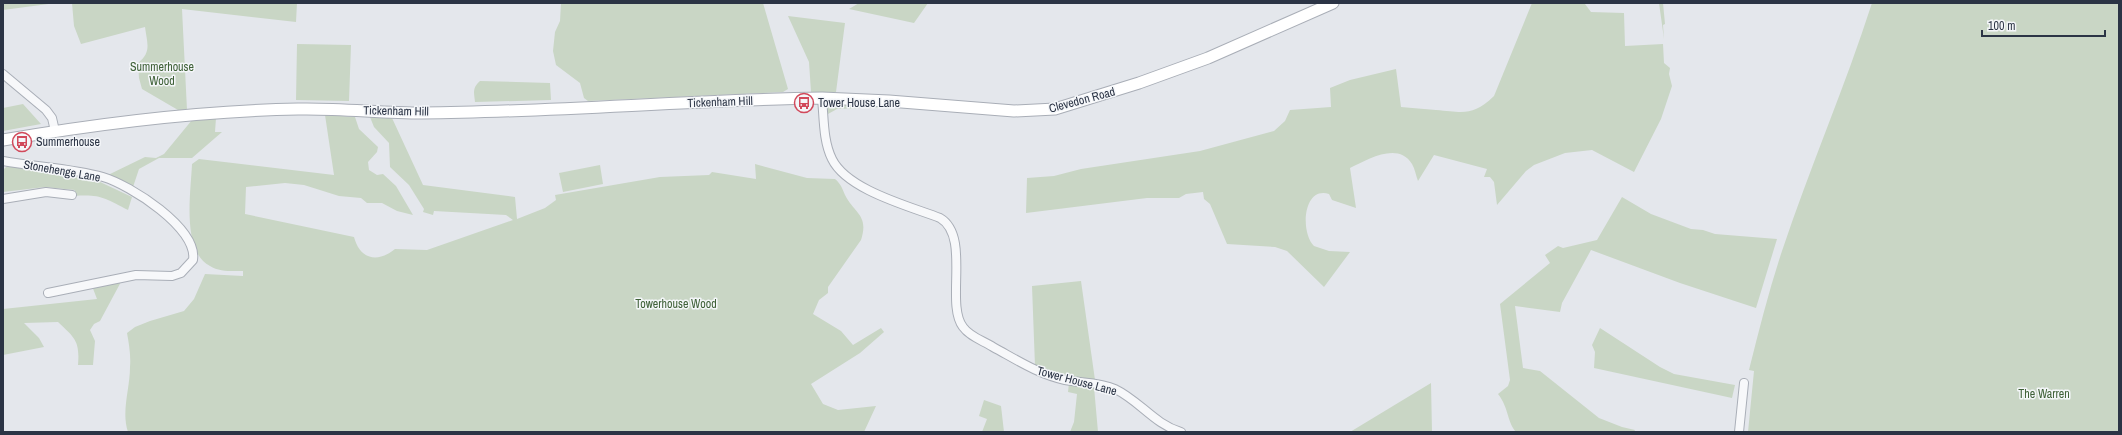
<svg xmlns="http://www.w3.org/2000/svg" width="2122" height="435" font-family="'Archivo Narrow',sans-serif">
	<style>
		.green { fill: #c9d6c5 }
		.lines { fill: none; stroke-linecap: round; stroke-linejoin: round }
		.street-casing { stroke: #a9aeb7; stroke-width: 10 }
		.secondary-casing { stroke: #a9aeb7; stroke-width: 13 }
		.street { stroke: #f7f8fa; stroke-width: 8 }
		.secondary { stroke: #fff; stroke-width: 11 }
		.labels { text-anchor: middle; stroke-width: 3; stroke-linejoin: round; paint-order: stroke }
		.park-label { font-size: 12px; fill: #3f6138; stroke: #f4f6f9 }
		.street-label { font-size: 12px; fill: #2b3445; stroke: #f4f6f9 }
		.poi-label { font-size: 12px; fill: #2b3445; stroke: #f4f6f9; text-anchor: start }
	</style>
	<rect width="100%" height="100%" fill="#e4e7ec"/>
	<path class="green" d="M3 3H56L3 10Z
		M72 3H297L296 22 182 9 187 110H178L142 89 139 78 138 63C152 52 147 43 145 27L81 44 74 26Z
		M561 3H763L788 89 783 92 588 101 584 98 580 83 556 65 553 51 555 32 560 21Z
		M859 3H928L914 23 849 9Z
		M1532 3H1586L1585 4 1591 12 1624 13 1625 46 1663 44 1664 63 1670 68 1669 74 1672 86 1661 119 1634 172 1592 150 1565 153 1534 165 1526 171 1497 205 1494 182 1490 177H1484L1487 169 1434 155 1418 181C1416 176 1415 169 1412 164 1398 141 1367 160 1350 168L1356 208 1332 200 1329 194C1303 186 1300 232 1314 246L1329 251 1350 252 1324 287 1287 251 1275 247 1227 244 1210 204 1204 199 1203 192 1186 194 1179 198H1147L1026 213 1027 178 1054 176 1081 169 1200 151 1274 131 1285 121 1290 110 1331 107 1330 88 1350 80 1396 69 1401 107C1412 108 1424 109 1436 110 1463 112 1472 117 1494 96Z
		M1659 3H1663L1665 24 1663 25 1664 39Z
		M1872 3H2119V432H1748L1754 371 1749 370C1759 330 1769 290 1782 251 1810 167 1845 87 1872 3Z
		M788 16 845 23 836 92H811L809 62Z
		M297 44 351 45 349 101 296 100Z
		M480 81 550 83 551 100 475 102C474 93 472 88 480 81Z
		M831 103 890 105 891 108 889 107 837 109 828 114 827 118V108Z
		M23 104 41 124 3 131V108Z
		M325 115 355 117 359 129 378 147 377 152 368 162 369 170 377 175 383 174 396 186 413 215 397 211 382 203H367L361 198 339 196 304 185 285 183 246 187 245 214 354 237C360 260 378 263 395 249L427 250 513 220 506 215 434 211 433 215 423 212 424 209 409 185 390 167 389 143 374 127 370 117 392 118 423 185 515 197 517 219 545 208 556 200 555 195 660 177 709 175 712 172 756 179 755 164 807 178 835 179C841 184 842 188 845 195 855 214 869 215 861 240L828 287V293L819 300 813 314 841 331 853 345 881 328 884 332 860 353 811 384 823 404 838 410 876 406 864 432H128C121 411 130 389 130 367 131 356 129 344 127 333L135 327 150 321 184 311 194 299 205 274 243 276V271C232 271 219 272 210 266 181 251 191 191 192 164L199 159 334 175Z
		M216 118 215 132H222L192 158H159L139 169 133 187 108 175 145 157 156 158 164 154 192 120Z
		M600 165 603 184 563 192 559 173Z
		M7 166 98 181 132 197 128 210C105 198 100 194 74 196L75 190 45 187 3 192V170Z
		M1622 197 1651 214 1691 229 1703 230 1715 234 1777 239 1756 308 1680 283 1591 250 1562 303 1560 312 1515 306 1523 368 1540 371 1599 418 1622 427 1635 430 1634 432H1516C1507 422 1509 408 1498 394L1508 386 1510 380 1500 304 1550 263 1545 255 1558 246 1563 248 1597 240Z
		M122 280 100 321 94 324 90 330 95 341 93 365H78C80 341 75 338 58 322L24 323 39 338 44 347 3 355V309L97 299 92 286Z
		M1081 281 1095 380 1068 376 1035 366 1032 286Z
		M1600 328 1660 367 1674 374 1735 385 1732 398 1594 368 1595 352 1592 345Z
		M1069 383 1094 387 1098 432H1070L1074 422 1077 394 1068 392Z
		M1431 383 1432 432H1350Z
		M984 400 1001 406 1004 432H982L987 419 979 416Z"/>
	<g class="lines">
		<g class="street-casing">
			<path id="street" d="M3 74 46 110 52 118 55 131
				M822 98C824 118 823 141 832 159 847 190 909 206 940 218 971 236 945 304 963 327 970 337 984 341 993 347 1017 360 1038 374 1065 380 1081 383 1100 382 1115 389 1140 401 1154 424 1181 432
				M3 161C36 167 71 168 103 177 130 185 198 228 193 260L181 273 172 276 136 275 48 293
				M3 199 46 192 72 195
				M1739 432 1744 383"/>
		</g>
		<g class="secondary-casing">
			<path id="secondary" d="M3 140C101 123 199 111 298 109 339 108 381 113 422 113 555 112 689 100 822 98L889 101 1014 111 1055 109 1139 83 1208 58 1333 3"/>
		</g>
		<use href="#street" class="street"/>
		<use href="#secondary" class="secondary"/>
	</g>
	<defs>
		<g id="bus-ring" transform="scale(1)"><circle r="9.5" fill="#f4f6f9" stroke="#d1495b" stroke-width="1.5"/><path d="M-5-6H5V4H4V6H2V4H-2V6H-4V4H-5ZM-3.5-4V0h7V-4ZM-3.5 1.2v1.5H-2V1.2ZM2 1.2v1.5H3.5V1.2Z" fill="#d1495b"/></g>
	</defs>
	<g fill-rule="evenodd">
		<use href="#bus-ring" x="804" y="103"/>
		<use href="#bus-ring" x="22" y="142"/>
	</g>
	<g class="labels">
		<g class="park-label">
			<text x="162" y="71">Summerhouse<tspan x="162" dy="14">Wood</tspan></text>
			<text x="676" y="308">Towerhouse Wood</text>
			<text x="2044" y="398">The Warren</text>
		</g>
		<g class="street-label">
			<text transform="translate(1082 100) rotate(-15)" y="4">Clevedon Road</text>
			<text transform="translate(720 102) rotate(-2)" y="4">Tickenham Hill</text>
			<text transform="translate(396 111) rotate(1)" y="4">Tickenham Hill</text>
			<text transform="translate(62 171) rotate(10)" y="4">Stonehenge Lane</text>
			<text transform="translate(1077 381) rotate(15)" y="4">Tower House Lane</text>
		</g>
		<g class="poi-label">
			<text x="818" y="107">Tower House Lane</text>
			<text x="36" y="146">Summerhouse</text>
		</g>
	</g>
	<rect width="2122" height="435" fill="none" stroke="#2b3445" stroke-width="8"/>
	<path d="M1982 30v6h123v-6" fill="none" stroke="#2b3445" stroke-width="2"/>
	<text x="1988" y="30" font-size="12" fill="#2b3445" stroke="#f4f6f9" stroke-width="3" paint-order="stroke">100 m</text>
</svg>
